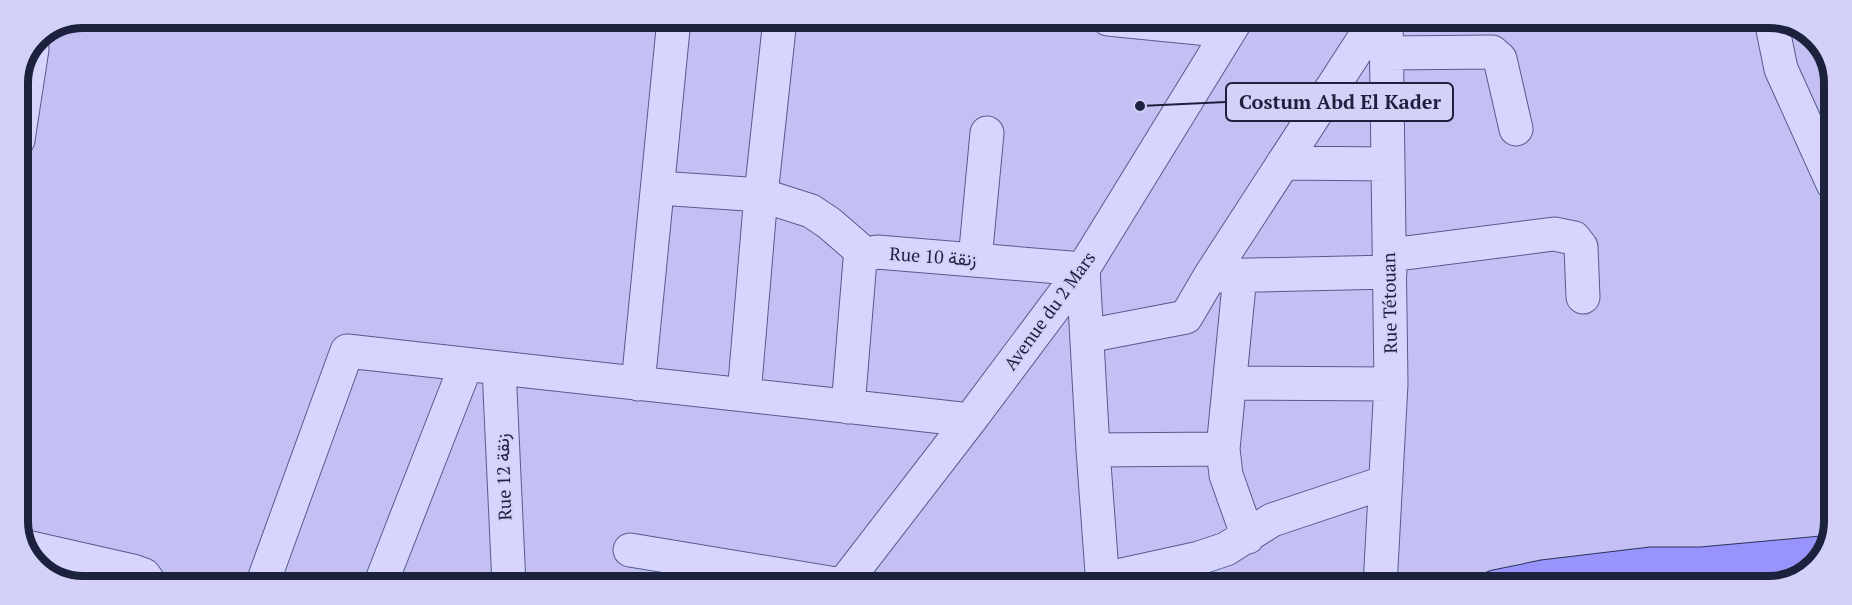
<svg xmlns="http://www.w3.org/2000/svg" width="1852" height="605" font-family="'PT Serif',Vazirmatn,serif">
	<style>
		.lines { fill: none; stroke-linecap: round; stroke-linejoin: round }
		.minor-casing { stroke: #565b8f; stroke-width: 35 }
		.major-casing { stroke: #2a335c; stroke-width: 35 }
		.minor { stroke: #d7d5fd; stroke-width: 33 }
		.major { stroke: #9994fb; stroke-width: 33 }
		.labels { text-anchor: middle; stroke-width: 4.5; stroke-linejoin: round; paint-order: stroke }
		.street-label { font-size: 18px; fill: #1c213d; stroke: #d4d1f9 }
		.rim { fill: none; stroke: #1c213d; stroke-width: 8 }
		.leader { fill: none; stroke: #1c213d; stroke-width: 2 }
		.callout-dot { fill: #1c213d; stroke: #d4d1f9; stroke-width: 2 }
		.callout { fill: #d4d1f9; stroke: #1c213d; stroke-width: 2 }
		.callout-label { font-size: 20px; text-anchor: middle; font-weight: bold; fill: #1c213d }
	</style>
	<rect width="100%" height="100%" fill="#c4c0f3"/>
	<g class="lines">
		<g class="minor-casing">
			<path id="minor" d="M1108 19 1229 31
				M1771 20 1781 69 1833 184
				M1387 53 1492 52 1500 59 1516 129
				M18 140 32 49
				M1283 163 1388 164
				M659 188 761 195 811 211 829 223 866 255
				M1390 255 1554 234 1574 238 1581 247 1583 297
				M975 260 987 133
				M1240 275 1223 449 1226 475 1248 537
				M1210 276 1376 20
				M1087 336 1186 317 1210 276 1390 272
				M499 368 509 585
				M1230 383 1391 384
				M638 384 674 19
				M744 395 761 195 780 19
				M848 407 860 260 866 255 877 252 1083 269 1093 450 1103 586
				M1093 450 1223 449
				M27 547 133 571 144 575 151 585
				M630 550 842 585
				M1103 579 1199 558 1226 549 1272 520 1386 482
				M262 585 347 351 970 420
				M380 585 466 365
				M842 586 970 420 1083 269 1236 20
				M1380 586 1391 384 1386 20"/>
		</g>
		<g class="major-casing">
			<path id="major" d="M1721 569 1775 585
				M1495 587 1543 577 1652 564H1702L1822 553"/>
		</g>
		<use href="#minor" class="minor"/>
		<use href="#major" class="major"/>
	</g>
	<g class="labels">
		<g class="street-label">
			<text transform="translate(933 257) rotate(4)" y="6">Rue 10 زنقة</text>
			<text transform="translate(1390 303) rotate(-91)" y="6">Rue Tétouan</text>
			<text transform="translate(1050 311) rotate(-54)" y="6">Avenue du 2 Mars</text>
			<text transform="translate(504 477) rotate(-92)" y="6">Rue 12 زنقة</text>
		</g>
	</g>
	<path d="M0 0H1852V605H0ZM83 28H1769A55 55 0 0 1 1824 83V521A55 55 0 0 1 1769 576H83A55 55 0 0 1 28 521V83A55 55 0 0 1 83 28Z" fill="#d4d1f9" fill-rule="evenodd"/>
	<path class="rim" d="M83 28H1769A55 55 0 0 1 1824 83V521A55 55 0 0 1 1769 576H83A55 55 0 0 1 28 521V83A55 55 0 0 1 83 28Z"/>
	<path class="leader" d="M1140 106L1226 102"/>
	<circle class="callout-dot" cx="1140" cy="106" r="6"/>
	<rect class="callout" x="1226" y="83" width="227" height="38" rx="6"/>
	<g class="callout-label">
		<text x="1340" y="109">Costum Abd El Kader</text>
	</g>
</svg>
